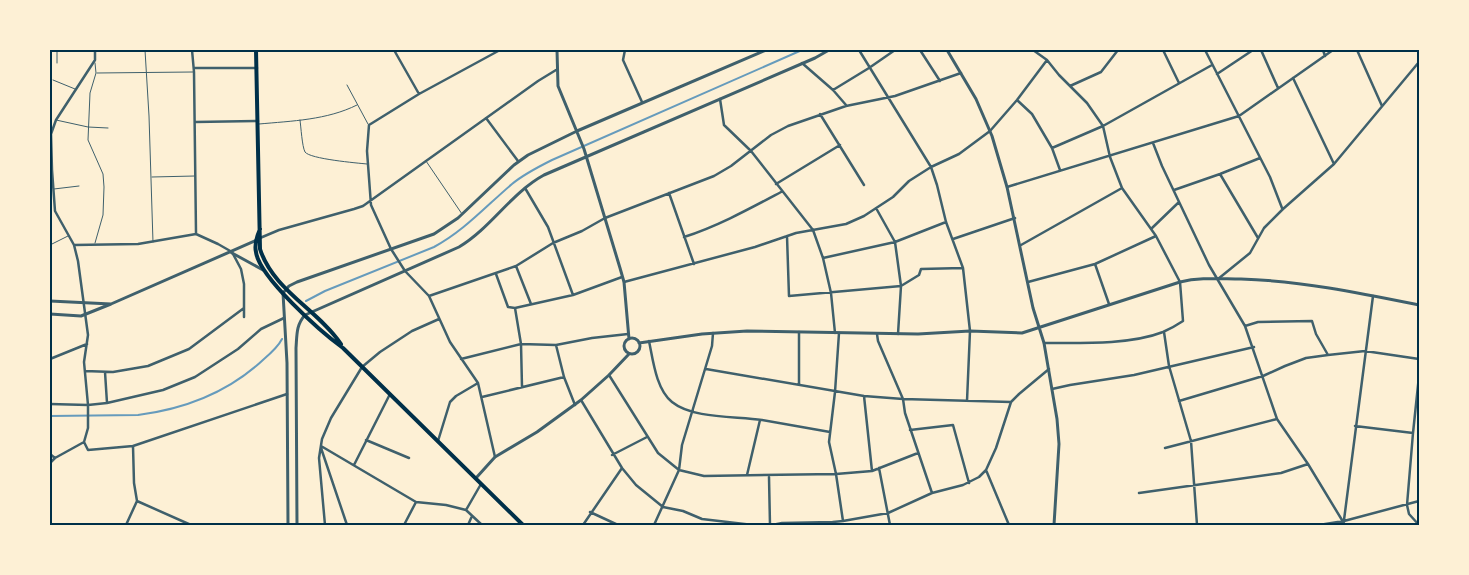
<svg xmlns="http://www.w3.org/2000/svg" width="1469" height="575" font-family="Commissioner,sans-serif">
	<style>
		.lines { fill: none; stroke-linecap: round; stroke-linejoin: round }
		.stream { stroke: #669bbc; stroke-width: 2 }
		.service { stroke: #3f606c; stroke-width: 1 }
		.minor { stroke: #3f606c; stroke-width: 2.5 }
		.tertiary { stroke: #3f606c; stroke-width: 3 }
		.secondary { stroke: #003049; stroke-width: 4 }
		.neatline { fill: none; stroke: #003049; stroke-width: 2 }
	</style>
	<rect width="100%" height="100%" fill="#fdf0d5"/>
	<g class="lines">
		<path class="stream" d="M306 301 325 291 434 247C464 231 486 206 512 184 524 174 538 167 552 160L802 50
			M50 416 138 415C185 409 230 391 264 359 271 353 278 347 282 339"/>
		<path class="service" d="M57 50V63
			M145 50 149 116 153 242
			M97 73 193 72
			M53 80 75 89
			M347 85 368 124
			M56 120 88 127 108 128
			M300 120C301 127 302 146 305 152 310 159 357 163 367 164
			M259 124C292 121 327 120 357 105
			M426 161 462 214
			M152 177 195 176
			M54 189 79 186
			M95 243 103 215 104 187 103 174 88 140 90 93 96 73 95 63
			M50 245 68 236"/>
		<path class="minor" d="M95 50V60L56 120 51 134 52 170 55 211 74 245 78 261 88 335 84 362 88 405V428L84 442 88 450 133 446 134 483 137 501 191 525
			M192 50 194 72 196 233
			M394 50 419 94
			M625 50 623 60 642 102
			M859 50 931 167 937 185 946 222 963 268 970 331 967 401
			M920 50 940 81
			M1033 50 1047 60 1059 75 1087 103 1103 126 1110 157 1122 188 1156 236 1180 282 1183 321C1177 325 1170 329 1163 332 1130 345 1079 343 1044 343
			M1163 50 1179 83
			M1205 50 1270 177 1282 208
			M1261 50 1278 88
			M1323 50 1325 56
			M1357 50 1382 106
			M802 63 833 90 846 105
			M194 68H257
			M1217 74 1253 50
			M1293 78 1334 164
			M1070 86 1101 72 1118 50
			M833 90 869 68 895 50
			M720 99 724 125 751 151 813 230 823 258 831 293 835 333
			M1017 100 1032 114 1052 148 1060 170
			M820 114 864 185
			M486 118 518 161
			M195 122 258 121
			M1153 143 1162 166 1209 265 1245 326 1277 419 1308 464 1345 525
			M1052 148 1103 126 1212 65
			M1220 174 1258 238
			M776 184 840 145
			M1007 187 1239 116 1333 50
			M525 188 548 227 573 295
			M1174 190 1220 174 1260 158
			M669 193 694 264
			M876 208 895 242 901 286 898 334
			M1151 229 1179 202
			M787 236 789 296 901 286 919 275 921 269 963 268
			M684 237C718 226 749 209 781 192
			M260 238 279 230 354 209 363 206 538 81 556 70
			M953 239 1015 218
			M74 245 138 244 196 234 218 244 232 252 241 269 244 284V317
			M1021 245 1122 188
			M823 258 895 242 946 222
			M1095 264 1109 304
			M516 266 531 304
			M496 274 508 307 515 308 573 295 622 277
			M1218 279 1250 253 1264 228 1283 209 1334 164 1419 62
			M624 282 755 247 796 233 846 224 864 216 893 197 909 181 931 167 959 154 990 131 1017 100 1047 60
			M1028 282 1095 264 1156 236
			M429 296 516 266 553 243 582 231 605 218 714 176 731 166 771 135 788 126 846 106 895 96 961 73
			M515 308 521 344 522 387
			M1245 326 1258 322 1312 321 1316 334 1328 355 1365 351 1419 359
			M799 332V384
			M1164 332 1169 366 1191 441 1197 525
			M877 334 878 341 903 399 905 413 932 493
			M649 341C653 360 656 389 672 402 693 419 736 416 762 420 784 424 807 428 830 432
			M556 345 564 377 575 405
			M50 359 87 344
			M461 359 521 344 556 345 592 338 628 334
			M706 369 864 396 903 399 1011 402
			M85 371 113 372 148 366 189 349 244 308
			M105 372 107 403
			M609 375 658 453 679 470 704 476 836 474 872 471 918 453
			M1052 389 1070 385 1134 375 1254 347
			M864 396 872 471
			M482 397 564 377
			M581 400 622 468 636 485 663 507 683 511 702 519 753 525
			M1179 401 1263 376 1285 366 1306 358 1328 355
			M50 404 88 405 107 403 163 390 195 377 238 349 261 329 284 318
			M1355 426 1413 433 1419 376
			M910 430 953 425 969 483
			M1413 433 1407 505 1409 514 1419 525
			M366 440 409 458
			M438 441 450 402 456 396 478 383
			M133 446 287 394
			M321 446 416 502
			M321 448 347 525
			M1165 448 1277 419
			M50 454 55 458
			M612 455 647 437
			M495 457 478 383 450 342 429 296 405 271 391 249 371 205 367 151 369 125 419 94 500 50
			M50 463 55 458 84 442
			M354 465 390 394
			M879 468 890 525
			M986 470 1009 525
			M747 475 760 420
			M769 477 770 525
			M1139 493 1281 473 1308 464
			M466 510 482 525
			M590 512 618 525
			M1344 520 1373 296
			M843 521 888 513 932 493 963 485 979 477 986 470 996 448 1011 402 1019 394 1049 369
			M126 525 137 501
			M325 525 319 458 322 439 331 418 362 367 380 352 412 331 439 319
			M404 525 416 502 446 505 466 510 481 484
			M468 525 472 516
			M583 525 622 468
			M654 525 679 470 682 445 712 346 713 333
			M772 525 782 523 833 522
			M833 525V522L843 521 836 474 829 442 835 392 839 333
			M1319 525 1344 521 1419 501"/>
		<path class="tertiary" d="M557 50 558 86 584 149 620 268 624 282 629 339
			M947 50 976 99 992 136 1007 187 1033 308 1044 343 1057 419 1059 444 1054 525
			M232 253 263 270
			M50 301 111 304 81 316 50 314
			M111 304 257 240
			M624 346a8 8 0 1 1 16 0a8 8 0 1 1-16 0Z
			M639 343 702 334 747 331 918 334 970 331 1022 333 1180 282C1200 277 1220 279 1241 279 1302 281 1360 293 1419 305
			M476 478 495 457 537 432 581 400 609 375 629 354
			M288 525 287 363 283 293 289 286 297 282 434 234 458 218 514 165 528 155 577 131 766 50
			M297 525 296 348C297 335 296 325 305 315L459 247C491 228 511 193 544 175L815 58 829 50"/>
		<path class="secondary" d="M256 50 260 249C273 290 318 310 341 344
			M260 229C257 236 254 244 256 252 259 277 321 332 343 348L523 525"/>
	</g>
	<rect width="1469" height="575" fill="none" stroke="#fdf0d5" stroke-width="102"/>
	<rect x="51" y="51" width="1367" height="473" class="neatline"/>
</svg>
